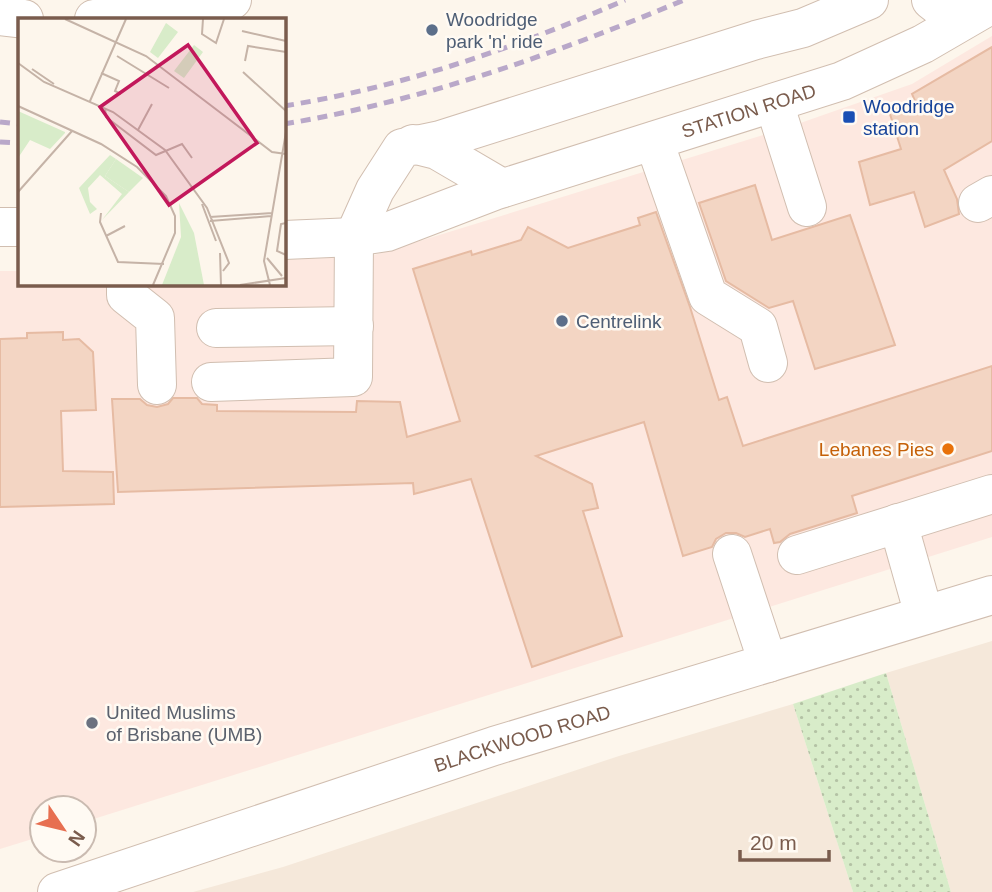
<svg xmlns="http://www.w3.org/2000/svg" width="992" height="892" font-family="Helvetica,sans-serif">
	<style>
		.residential { fill: #f5e8da }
		.commercial { fill: #fde8e0 }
		.grass { fill: url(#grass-dots) }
		.building { fill: #f3d5c3; stroke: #e6bba3; stroke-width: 2 }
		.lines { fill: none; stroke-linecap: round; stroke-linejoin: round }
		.minor-casing { stroke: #d1beb0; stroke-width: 40 }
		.minor { stroke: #fff; stroke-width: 38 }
		.rail { stroke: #b9a8c9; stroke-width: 5; stroke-dasharray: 10 7; stroke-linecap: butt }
		.service-dot { fill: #5c6f8a; stroke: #fffaf3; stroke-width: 2.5 }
		.transit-dot { fill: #1a4fb4; stroke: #fffaf3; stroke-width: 2.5 }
		.food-dot { fill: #e8710a; stroke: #fffaf3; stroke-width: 2.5 }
		.worship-dot { fill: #6b7280; stroke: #fffaf3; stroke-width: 2.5 }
		.labels { text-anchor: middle; stroke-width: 5; stroke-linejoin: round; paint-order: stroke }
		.service-label { font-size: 19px; fill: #4e5e75; stroke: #fffaf3; text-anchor: start }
		.transit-label { font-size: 19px; fill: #164399; stroke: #fffaf3; text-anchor: start }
		.street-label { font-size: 19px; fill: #7a5c4d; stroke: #fffaf3 }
		.food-label { font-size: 19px; fill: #c56008; stroke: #fffaf3; text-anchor: end }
		.worship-label { font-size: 19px; fill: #5b616d; stroke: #fffaf3; text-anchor: start }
		.inset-road { fill: none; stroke: #c5b3a7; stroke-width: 2 }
		.view { fill: #c2185b; fill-opacity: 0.15; stroke: #c2185b; stroke-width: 3.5 }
		.inset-edge { fill: none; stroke: #7a5c4d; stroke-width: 3.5 }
	</style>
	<defs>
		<pattern id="grass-dots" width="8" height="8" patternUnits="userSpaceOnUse" patternTransform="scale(1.75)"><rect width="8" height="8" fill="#d8ecc9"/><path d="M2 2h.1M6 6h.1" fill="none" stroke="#b4c2a5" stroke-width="1.8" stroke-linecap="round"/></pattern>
	</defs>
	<rect width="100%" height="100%" fill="#fdf6ec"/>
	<path class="residential" d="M992 641V892H951L886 673Z
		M793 704 853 892H193L283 867 619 756Z"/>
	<path class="commercial" d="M992 36V537L84 822V808H42V836L0 849V271H19V284H284V260L371 256 786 128 912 84Z"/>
	<path class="grass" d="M886 673 951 892H853L793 704Z"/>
	<path class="building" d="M992 47V141L944 170 957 199 959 214 925 227 914 192 870 205 859 162 901 149 889 111 916 103 912 94Z
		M755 185 772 240 850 215 895 345 815 369 793 301 769 308 726 281 699 203Z
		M656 212 690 307 719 400 727 397 743 446 992 366V451L852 496 857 513 790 534 780 542 774 543 770 529 745 537 736 533H726L716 539 712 547 683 556 644 422 536 456 592 484 598 508 583 511 622 636 532 667 471 479 414 494 413 483 118 492 112 399H140L147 405 157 407 168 404 173 398H197L202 404 217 405V411L356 412 357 401 400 402 407 437 460 421 413 269 471 251 472 255 521 240 528 227 568 248 640 225 638 218Z
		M63 332V340L79 339 93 352 96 410 61 411 63 471 113 472 114 504 0 507V339L27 338V333Z"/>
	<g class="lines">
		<g class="minor-casing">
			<g id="minor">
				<path d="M931 0 959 22"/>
				<path d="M0 16 24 19"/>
				<path d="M94 19 232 0"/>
				<path d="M774 103 807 207"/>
				<path d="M654 141 708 296 758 327 768 363"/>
				<path d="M413 144 437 150 502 188"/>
				<path d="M978 203 992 195"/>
				<path d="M0 227H19"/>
				<path id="s1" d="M284 240 354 237 387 232 494 191 842 81 923 44 992 4"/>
				<path d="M126 284V295L155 318 157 385"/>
				<path d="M216 328 354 326"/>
				<path d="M211 382 353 377 354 237 375 190 402 148 440 140 756 40 803 28 869 0"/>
				<path d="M898 523 924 615"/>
				<path d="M732 554 768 663"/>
				<path d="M797 555 992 494"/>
				<path id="s2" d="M57 892 494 746 992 595"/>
			</g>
		</g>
		<use href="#minor" class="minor"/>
		<path class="rail" d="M284 106C402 87 515 48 625 0
			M0 122 19 124
			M284 124C422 101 555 54 684 0
			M0 142 19 143"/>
	</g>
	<g class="service-dot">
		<circle cx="432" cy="30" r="7"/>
		<circle cx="562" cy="321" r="7"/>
	</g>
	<rect class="transit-dot" x="842" y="110" width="14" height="14" rx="3.5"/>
	<circle class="food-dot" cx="948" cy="449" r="7"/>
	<circle class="worship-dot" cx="92" cy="723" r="7"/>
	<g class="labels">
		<g class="service-label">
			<text x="446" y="26">Woodridge<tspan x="446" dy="22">park 'n' ride</tspan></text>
			<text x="576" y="328">Centrelink</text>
		</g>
		<g class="transit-label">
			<text x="863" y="113">Woodridge<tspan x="863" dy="22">station</tspan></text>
		</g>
		<g class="street-label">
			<text dy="7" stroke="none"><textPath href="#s1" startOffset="485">STATION ROAD</textPath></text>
			<text dy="7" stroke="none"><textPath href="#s2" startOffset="490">BLACKWOOD ROAD</textPath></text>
		</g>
		<g class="food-label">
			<text x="934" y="456">Lebanes Pies</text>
		</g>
		<g class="worship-label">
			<text x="106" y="719">United Muslims<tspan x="106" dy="22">of Brisbane (UMB)</tspan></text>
		</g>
	</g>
	<g transform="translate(18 18)">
		<rect width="268" height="268" fill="#fdf6ec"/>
		<path d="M148 5 160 14 140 40 132 34ZM176 27 185 34 166 60 156 53ZM0 93 47 114V115L32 131 12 122 0 140ZM92 137 98 141 87 158 111 174 84 202 104 176 82 157 70 170 72 184 79 191 72 196 61 170Z" fill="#d8ecc9"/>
		<path d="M161 185 176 215 186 267H144L163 219Z" fill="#d8ecc9"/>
		<path d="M98 141 125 160 111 174 87 158Z" fill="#d8ecc9"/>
		<path class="inset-road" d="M47 1 128 38 254 134 268 136M185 1 184 16 198 25 206 1M224 13 268 23M99 38 151 70M227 43 230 28 268 34M0 45 26 64 95 94 147 132 189 190 211 245 205 253M14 51 36 66M225 54 268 93M83 55 101 63 97 73 103 76M72 83 108 1M0 88 83 126 119 149 148 178 157 198V215L135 267M87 90 88 99 138 137 164 126 174 140M120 112 134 86M0 174 54 113M184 186 198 223M83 195 82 204 100 244 146 246M192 199 254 195M192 203 253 198M268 205 263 206 259 233 268 237M88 218 107 208M202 235 203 267M249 240 264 258M222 267 268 260M252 267 246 243 268 114"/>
		<path class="view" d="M170 27 239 125 151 187 82 89Z"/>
		<rect width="268" height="268" class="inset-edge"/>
	</g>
	<g transform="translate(63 829) rotate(125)"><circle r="33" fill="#fffaf3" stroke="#cabbb1" stroke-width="2"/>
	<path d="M0-5L12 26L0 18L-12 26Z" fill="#e76f51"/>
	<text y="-10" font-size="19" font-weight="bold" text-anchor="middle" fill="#7a5c4d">N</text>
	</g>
	<path d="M740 850v10h89v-10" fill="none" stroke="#7a5c4d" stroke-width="3.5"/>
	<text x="750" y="850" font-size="21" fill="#7a5c4d" stroke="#fffaf3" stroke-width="5" paint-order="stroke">20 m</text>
</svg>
